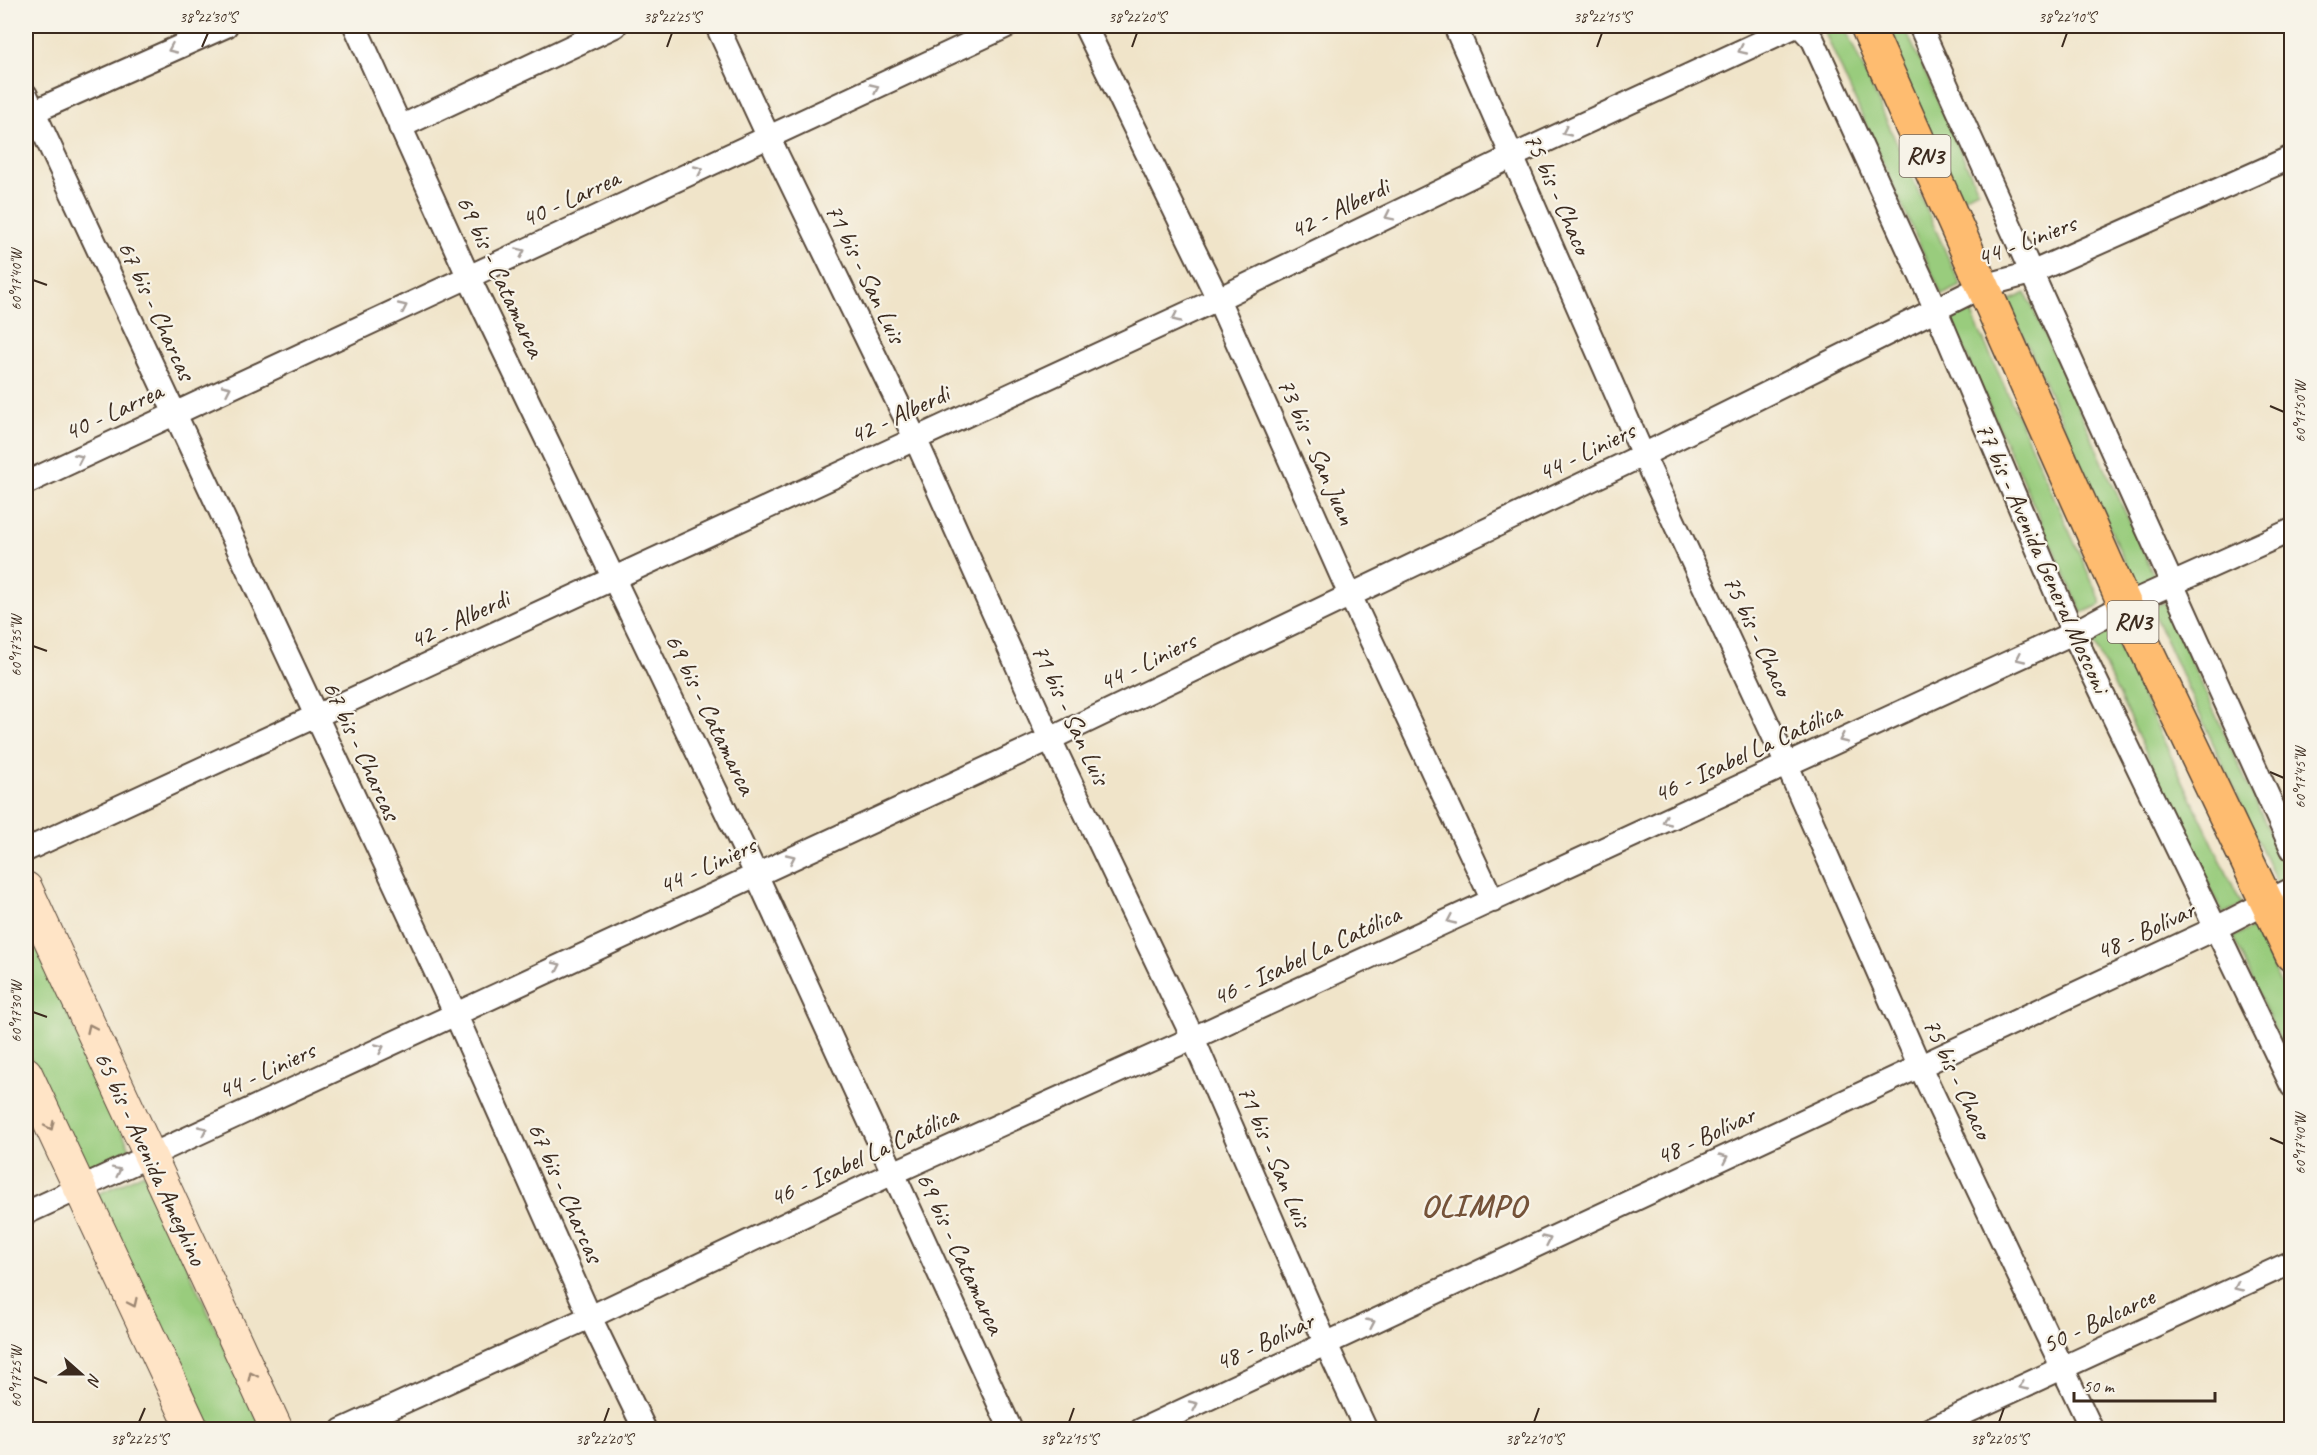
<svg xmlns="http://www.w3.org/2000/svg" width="2317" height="1455" font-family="Caveat,sans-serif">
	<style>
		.green { fill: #99cc7d; stroke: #6a7b4e; stroke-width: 1.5 }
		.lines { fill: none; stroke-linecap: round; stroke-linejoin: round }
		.street-casing { stroke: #564638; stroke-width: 26 }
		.secondary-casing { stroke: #564638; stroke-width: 34 }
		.highway-casing { stroke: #564638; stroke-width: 36 }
		.street { stroke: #fff; stroke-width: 22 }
		.secondary { stroke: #ffe4c6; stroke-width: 32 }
		.highway { stroke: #febc70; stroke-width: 33 }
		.oneway { stroke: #a79f9a }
		.oneway2 { stroke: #9d8772 }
		.ticks { fill: none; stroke: #3b2a1e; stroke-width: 2 }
		.labels { text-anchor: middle; stroke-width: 4.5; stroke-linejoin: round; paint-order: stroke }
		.shield { fill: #f7f3e8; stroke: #73665b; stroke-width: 1.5 }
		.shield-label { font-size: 24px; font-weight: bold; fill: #3b2a1e }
		.street-label { font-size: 26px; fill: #3b2a1e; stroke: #f7f3e8 }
		.district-label { font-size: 32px; font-weight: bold; letter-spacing: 1.5px; fill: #755339; stroke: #f7f3e8 }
		.neatline { fill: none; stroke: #3b2a1e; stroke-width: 2 }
		.ticks-label { font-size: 15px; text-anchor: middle; fill: #3b2a1e }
	</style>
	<rect width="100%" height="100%" fill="#f7f3e8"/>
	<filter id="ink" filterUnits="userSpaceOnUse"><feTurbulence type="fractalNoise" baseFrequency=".0167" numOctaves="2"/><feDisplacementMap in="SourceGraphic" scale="12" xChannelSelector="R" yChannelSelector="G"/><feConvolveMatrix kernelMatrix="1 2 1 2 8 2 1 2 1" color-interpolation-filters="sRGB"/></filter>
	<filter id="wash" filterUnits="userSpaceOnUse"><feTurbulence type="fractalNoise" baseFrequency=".008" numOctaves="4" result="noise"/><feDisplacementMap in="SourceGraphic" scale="24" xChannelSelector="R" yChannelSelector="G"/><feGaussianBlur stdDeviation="1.35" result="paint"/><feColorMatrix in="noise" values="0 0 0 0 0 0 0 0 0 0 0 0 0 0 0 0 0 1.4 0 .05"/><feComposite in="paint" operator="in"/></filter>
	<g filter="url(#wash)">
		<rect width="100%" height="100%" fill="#f0e4c9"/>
		<path class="green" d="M1822 26H1844L1961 286 1942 295Z
			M1882 26H1904L1978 190 1960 199Z
			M2026 293 2156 580 2137 589 2008 301Z
			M1967 303 2102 604 2082 613 1947 312Z
			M2164 602 2291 879 2278 885 2151 608Z
			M2111 630 2242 905 2223 914 2092 639Z
			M26 921 130 1149 82 1171 26 1048Z
			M2254 927 2291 1008V1065L2233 937Z
			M144 1173 262 1429H204L96 1195Z"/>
	</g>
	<g filter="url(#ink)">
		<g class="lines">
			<g class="street-casing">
				<path id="street" d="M355 26 468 276 756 874 1011 1430
					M717 26 769 138 915 438 1050 739 1193 1038 1326 1344 1366 1430
					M1085 26 1218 299 1350 595 1493 901
					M1455 26 1643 455 1787 765 1920 1067 2092 1430
					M1800 26 1813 40 1936 310 2073 633 2292 1086
					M1920 26 2292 849
					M26 95 455 1013 590 1317 645 1430
					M26 115 226 26
					M400 127 615 26
					M26 483 1007 26
					M26 850 1218 299 1511 157 1796 26
					M26 1213 1050 739 1643 455 1983 286 2031 273 2292 157
					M342 1430 590 1317 893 1173 1193 1038 2073 633 2125 605 2292 530
					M1141 1430 2216 928 2292 889
					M1928 1430 2292 1262"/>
			</g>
			<g class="secondary-casing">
				<path id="secondary" d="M26 888 277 1430
					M26 1073 193 1430"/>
			</g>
			<g class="highway-casing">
				<path id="highway" d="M1867 26 2125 605 2292 955"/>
			</g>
			<use href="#street" class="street"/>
			<use href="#secondary" class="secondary"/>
			<use href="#highway" class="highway"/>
		</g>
		<defs><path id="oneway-chevron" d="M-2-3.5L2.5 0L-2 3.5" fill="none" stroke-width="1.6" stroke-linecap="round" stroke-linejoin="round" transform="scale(1.5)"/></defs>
		<g class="oneway">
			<use href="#oneway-chevron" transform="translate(172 49) rotate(156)"/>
			<use href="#oneway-chevron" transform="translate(1742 50) rotate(155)"/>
			<use href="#oneway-chevron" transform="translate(875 88) rotate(-25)"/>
			<use href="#oneway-chevron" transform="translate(1566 132) rotate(155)"/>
			<use href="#oneway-chevron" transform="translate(699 170) rotate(-25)"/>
			<use href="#oneway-chevron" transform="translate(1389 216) rotate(154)"/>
			<use href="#oneway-chevron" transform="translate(521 252) rotate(-25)"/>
			<use href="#oneway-chevron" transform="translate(403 307) rotate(-25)"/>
			<use href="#oneway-chevron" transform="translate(1176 318) rotate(155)"/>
			<use href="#oneway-chevron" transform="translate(227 389) rotate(-25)"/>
			<use href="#oneway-chevron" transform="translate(79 458) rotate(-25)"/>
			<use href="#oneway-chevron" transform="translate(2020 658) rotate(155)"/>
			<use href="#oneway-chevron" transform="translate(1843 739) rotate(155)"/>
			<use href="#oneway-chevron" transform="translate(1666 821) rotate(155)"/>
			<use href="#oneway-chevron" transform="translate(791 858) rotate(-25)"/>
			<use href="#oneway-chevron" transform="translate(1451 920) rotate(155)"/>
			<use href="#oneway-chevron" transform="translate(557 966) rotate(-25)"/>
			<use href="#oneway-chevron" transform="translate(380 1048) rotate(-25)"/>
			<use href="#oneway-chevron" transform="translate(203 1130) rotate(-25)"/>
			<use href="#oneway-chevron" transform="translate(1724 1158) rotate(-25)"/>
			<use href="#oneway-chevron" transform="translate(117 1171) rotate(-26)"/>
			<use href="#oneway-chevron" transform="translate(1547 1240) rotate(-25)"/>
			<use href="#oneway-chevron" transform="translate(2238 1287) rotate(155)"/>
			<use href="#oneway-chevron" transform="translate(1371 1323) rotate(-25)"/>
			<use href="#oneway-chevron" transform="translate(2023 1386) rotate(155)"/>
			<use href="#oneway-chevron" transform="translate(1194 1405) rotate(-25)"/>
		</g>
		<g class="oneway2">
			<use href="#oneway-chevron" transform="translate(91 1028) rotate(-115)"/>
			<use href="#oneway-chevron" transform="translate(50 1126) rotate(65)"/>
			<use href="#oneway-chevron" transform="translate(133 1303) rotate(65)"/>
			<use href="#oneway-chevron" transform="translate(252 1376) rotate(-115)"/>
		</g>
	</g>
	<path class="ticks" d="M202 47 208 33M667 47 672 33M1132 47 1137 33M1597 47 1602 33M2062 47 2067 33M33 280 47 285M2270 406 2284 412M33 646 47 651M2270 772 2284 778M33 1012 47 1017M2270 1138 2284 1144M33 1377 47 1383M139 1422 145 1408M604 1422 609 1408M1069 1422 1074 1408M1534 1422 1539 1408M1999 1422 2004 1408"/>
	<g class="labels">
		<g class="shield">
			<rect x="1899.5" y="135" width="51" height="42" rx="4.5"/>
			<rect x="2107.5" y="601" width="51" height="42" rx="4.5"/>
		</g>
		<g class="shield-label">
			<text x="1925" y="164">RN3</text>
			<text x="2133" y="630">RN3</text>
		</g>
		<g class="street-label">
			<text transform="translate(1558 193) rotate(66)" y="9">75 bis - Chaco</text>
			<text transform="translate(570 198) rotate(-25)" y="9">40 - Larrea</text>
			<text transform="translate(1339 208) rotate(-26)" y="9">42 - Alberdi</text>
			<text transform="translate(2026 240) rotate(-21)" y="9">44 - Liniers</text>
			<text transform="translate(866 273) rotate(64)" y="9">71 bis - San Luis</text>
			<text transform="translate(501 276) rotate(65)" y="9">69 bis - Catamarca</text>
			<text transform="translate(157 310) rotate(65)" y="9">67 bis - Charcas</text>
			<text transform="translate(113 411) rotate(-25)" y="9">40 - Larrea</text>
			<text transform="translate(899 414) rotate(-25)" y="9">42 - Alberdi</text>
			<text transform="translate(1317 451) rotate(66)" y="9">73 bis - San Juan</text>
			<text transform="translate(1586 451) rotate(-26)" y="9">44 - Liniers</text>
			<text transform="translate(2043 557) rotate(66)" y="9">77 bis - Avenida General Mosconi</text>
			<text transform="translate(459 619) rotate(-25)" y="9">42 - Alberdi</text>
			<text transform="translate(1758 635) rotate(65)" y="9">75 bis - Chaco</text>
			<text transform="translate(1147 661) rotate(-26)" y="9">44 - Liniers</text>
			<text transform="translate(711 714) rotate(64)" y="9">69 bis - Catamarca</text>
			<text transform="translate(1071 714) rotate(65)" y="9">71 bis - San Luis</text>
			<text transform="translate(362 750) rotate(65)" y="9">67 bis - Charcas</text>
			<text transform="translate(1747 752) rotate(-25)" y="9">46 - Isabel La Católica</text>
			<text transform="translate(707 865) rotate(-25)" y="9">44 - Liniers</text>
			<text transform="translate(2145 930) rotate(-25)" y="9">48 - Bolívar</text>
			<text transform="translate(1306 955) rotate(-25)" y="9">46 - Isabel La Católica</text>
			<text transform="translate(266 1070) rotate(-25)" y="9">44 - Liniers</text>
			<text transform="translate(1958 1078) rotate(65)" y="9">75 bis - Chaco</text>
			<text transform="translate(1705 1135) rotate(-25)" y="9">48 - Bolívar</text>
			<text transform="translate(863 1156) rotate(-25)" y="9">46 - Isabel La Católica</text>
			<text transform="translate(1275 1156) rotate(67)" y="9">71 bis - San Luis</text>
			<text transform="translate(151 1158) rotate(65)" y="9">65 bis - Avenida Ameghino</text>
			<text transform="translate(566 1192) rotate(66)" y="9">67 bis - Charcas</text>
			<text transform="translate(961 1253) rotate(65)" y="9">69 bis - Catamarca</text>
			<text transform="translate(2098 1320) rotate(-25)" y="9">50 - Balcarce</text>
			<text transform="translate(1264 1341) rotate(-25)" y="9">48 - Bolívar</text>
		</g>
		<g class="district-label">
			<text x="1474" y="1216">OLIMPO</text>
		</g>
	</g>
	<rect width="2317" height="1455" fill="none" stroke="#f7f3e8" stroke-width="66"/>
	<g transform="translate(81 1374) rotate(111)" stroke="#f7f3e8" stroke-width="4.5" paint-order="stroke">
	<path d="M0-4.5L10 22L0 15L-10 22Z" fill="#3b2a1e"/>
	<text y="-9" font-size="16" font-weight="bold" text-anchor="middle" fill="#3b2a1e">N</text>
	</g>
	<path d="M2074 1392v9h141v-9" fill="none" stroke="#3b2a1e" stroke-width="3"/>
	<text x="2083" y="1392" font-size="18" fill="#3b2a1e" stroke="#f7f3e8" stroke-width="4.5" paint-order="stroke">50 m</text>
	<rect x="33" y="33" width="2251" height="1389" class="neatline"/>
	<g class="ticks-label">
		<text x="208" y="22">38°22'30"S</text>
		<text x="672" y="22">38°22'25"S</text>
		<text x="1137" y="22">38°22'20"S</text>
		<text x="1602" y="22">38°22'15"S</text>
		<text x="2067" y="22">38°22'10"S</text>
		<text transform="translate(16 280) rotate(-90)" y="5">60°17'40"W</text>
		<text transform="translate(2300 412) rotate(-90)" y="5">60°17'50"W</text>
		<text transform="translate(16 646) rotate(-90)" y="5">60°17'35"W</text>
		<text transform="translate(2300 778) rotate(-90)" y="5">60°17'45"W</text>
		<text transform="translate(16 1012) rotate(-90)" y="5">60°17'30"W</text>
		<text transform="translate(2300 1144) rotate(-90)" y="5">60°17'40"W</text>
		<text transform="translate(16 1377) rotate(-90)" y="5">60°17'25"W</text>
		<text x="139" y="1444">38°22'25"S</text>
		<text x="604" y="1444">38°22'20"S</text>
		<text x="1069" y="1444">38°22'15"S</text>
		<text x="1534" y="1444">38°22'10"S</text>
		<text x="1999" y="1444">38°22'05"S</text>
	</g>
</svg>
